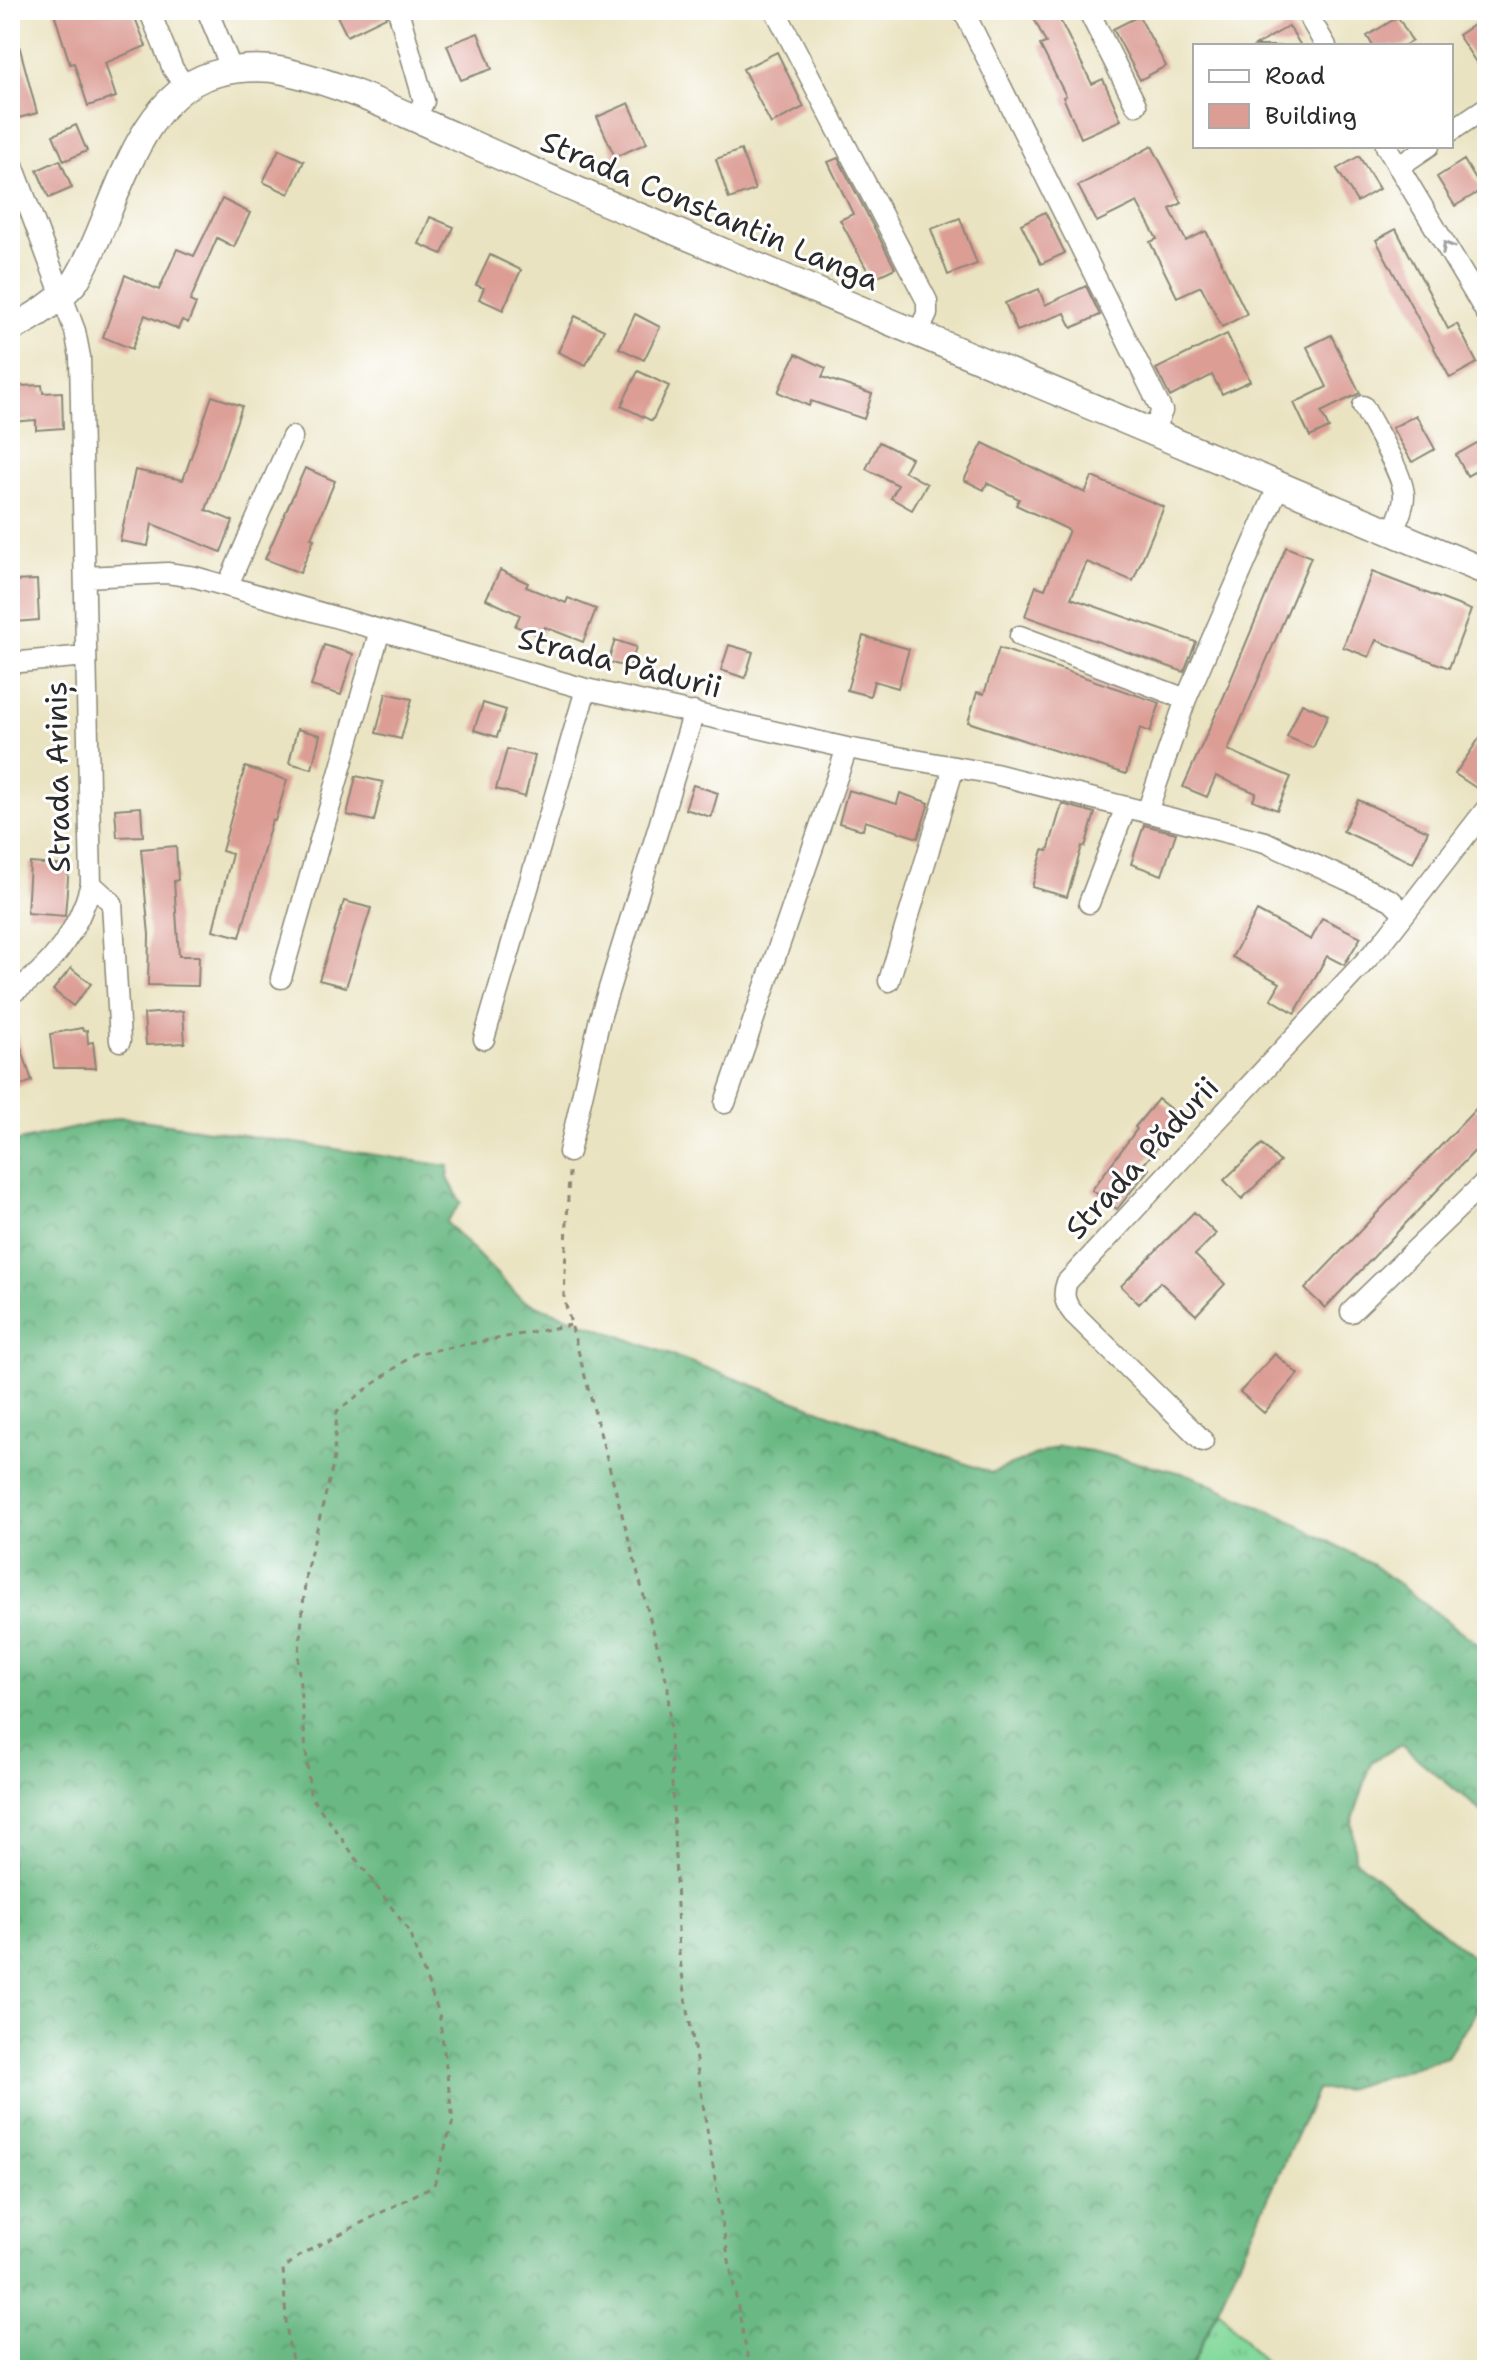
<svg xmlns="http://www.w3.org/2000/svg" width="1497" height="2380" font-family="'Shantell Sans',sans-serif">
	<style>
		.grass { fill: url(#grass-tufts); stroke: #588264; stroke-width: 2 }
		.forest { fill: url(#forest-crowns); stroke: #4b7258; stroke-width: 2 }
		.building { fill: #dc9d95 }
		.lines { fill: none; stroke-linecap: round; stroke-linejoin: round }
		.minor-casing { stroke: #8a8776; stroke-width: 23 }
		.major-casing { stroke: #8a8776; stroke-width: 29 }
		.path { stroke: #8a8776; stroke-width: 3; stroke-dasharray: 6 6; stroke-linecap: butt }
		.minor { stroke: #fff; stroke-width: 20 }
		.major { stroke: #fff; stroke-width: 26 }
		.oneway { stroke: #a0a0a0 }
		.labels { text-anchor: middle; stroke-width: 6; stroke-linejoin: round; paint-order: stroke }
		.street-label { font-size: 30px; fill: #2b2b2b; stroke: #fff }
	</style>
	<defs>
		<pattern id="grass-tufts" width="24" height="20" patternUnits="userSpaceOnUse" patternTransform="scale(2)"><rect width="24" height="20" fill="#84d99c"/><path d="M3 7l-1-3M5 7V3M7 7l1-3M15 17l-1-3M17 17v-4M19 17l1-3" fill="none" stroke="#72ba87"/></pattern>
		<pattern id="forest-crowns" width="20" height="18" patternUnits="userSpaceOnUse" patternTransform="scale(2)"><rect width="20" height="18" fill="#6bb984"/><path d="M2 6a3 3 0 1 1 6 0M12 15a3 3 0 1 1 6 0" fill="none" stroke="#58976c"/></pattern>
	</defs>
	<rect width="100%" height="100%" fill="#fff"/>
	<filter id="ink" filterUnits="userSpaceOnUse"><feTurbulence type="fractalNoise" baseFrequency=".0125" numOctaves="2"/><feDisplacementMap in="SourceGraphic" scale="16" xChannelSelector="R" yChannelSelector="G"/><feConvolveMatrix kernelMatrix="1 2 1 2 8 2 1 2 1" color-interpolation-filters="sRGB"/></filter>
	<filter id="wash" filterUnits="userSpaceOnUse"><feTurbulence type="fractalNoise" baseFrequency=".006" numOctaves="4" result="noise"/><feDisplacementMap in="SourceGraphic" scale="32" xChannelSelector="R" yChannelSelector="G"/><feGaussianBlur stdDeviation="1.8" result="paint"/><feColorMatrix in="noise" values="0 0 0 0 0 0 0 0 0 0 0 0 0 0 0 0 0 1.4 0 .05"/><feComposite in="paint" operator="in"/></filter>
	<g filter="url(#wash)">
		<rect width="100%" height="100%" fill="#eae3c1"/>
		<path class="grass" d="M1218 2309 1271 2370H1193L1192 2366Z"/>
		<path class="forest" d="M122 1117 449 1166 448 1178 461 1203 446 1222 522 1300 991 1473 1059 1446 1091 1451 1190 1475 1283 1517 1373 1565 1487 1651V1816L1401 1745 1372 1761 1352 1822 1355 1859 1487 1969V1994L1447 2057 1342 2090H1317L1192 2365 1193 2370H10V1143Z"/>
		<g id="blocks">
			<path class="building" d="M53 10H132L146 46 105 63 116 97 88 106 74 63 70 64Z
				M334 10H385L386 17 347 36Z
				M1030 10H1055L1092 84 1103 79 1121 120 1081 138 1063 97 1066 96 1040 45 1046 43Z
				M1139 16 1166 66 1140 80 1113 29Z
				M1487 16V79L1458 35Z
				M1398 17 1412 41 1403 46H1373L1367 36Z
				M1289 26 1301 46H1255Z
				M10 30H15L37 113 15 119 10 99Z
				M478 33 492 69 461 80 447 45Z
				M777 52 804 107 771 124 743 69Z
				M629 103 647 143 615 157 597 117Z
				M76 125 87 151 64 161 53 135Z
				M1152 146 1182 203 1170 209 1186 241 1206 231 1247 314 1222 327 1201 286 1177 297 1150 242 1157 239 1137 202 1097 222 1078 186Z
				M279 149 304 161 289 194 263 182Z
				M741 150 755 190 729 199 716 159Z
				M1359 156 1379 189 1357 202 1337 169Z
				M838 158 895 268 872 279 840 220 853 214 828 162Z
				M60 160 72 188 49 198 37 170Z
				M1464 160 1482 190 1455 206 1437 177Z
				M222 199 250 213 234 247 217 238 190 301 196 304 188 323 182 320 178 329 145 315 132 349 103 337 125 275 159 290 177 249 194 256Z
				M1045 212 1065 253 1041 264 1021 224Z
				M430 217 454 227 442 254 419 244Z
				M960 218 977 264 948 275 931 229Z
				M1396 229 1448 329 1457 324 1477 363 1450 378 1376 240Z
				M490 255 521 270 503 310 479 299 484 288 476 285Z
				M1086 286 1100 315 1072 328 1065 313 1017 331 1005 303 1039 289 1045 305Z
				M635 314 660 327 644 360 619 348Z
				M575 316 604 330 586 365 558 352Z
				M1227 334 1250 381 1222 394 1212 375 1170 397 1156 369Z
				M1331 335 1360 393 1321 412 1329 428 1310 437 1294 403 1327 387 1307 347Z
				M796 354 826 368 822 377 872 394 864 419 811 401 809 406 778 392Z
				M638 371 669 386 652 421 621 406Z
				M42 385 43 393 62 392 63 428 36 430V420L10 422V393L20 392V386Z
				M212 396 242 406 206 510 233 521 221 552 152 524 148 546 120 541 135 470 183 480Z
				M1416 415 1435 449 1412 462 1392 428Z
				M879 442 911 458 904 471 927 484 912 510 891 498 898 485 866 469Z
				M983 443 1085 493 1092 477 1164 507 1133 581 1087 562 1071 598 1196 642 1184 672 1025 616 1036 586 1045 589 1069 530 1016 505 1019 499 987 483 984 490 964 480Z
				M1477 443 1481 449 1487 446V465L1467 476 1456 455Z
				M305 468 335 481 311 538 314 539 300 573 265 559Z
				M1286 547 1311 557 1228 750 1291 777 1277 810 1253 800 1256 793 1216 776 1207 797 1183 787 1224 696Z
				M500 570 528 583 526 587 566 603 568 598 596 609 583 642 545 627 541 636 515 626 520 615 486 599Z
				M1372 572 1471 610 1449 668 1376 640 1369 657 1343 647Z
				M37 580 39 620 15 622 12 581Z
				M863 636 909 649 898 688 874 681 870 696 847 690Z
				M615 640 636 647 630 668 608 662Z
				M324 645 353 654 341 695 311 686Z
				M729 645 753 652 745 678 721 670Z
				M999 648 1160 703 1150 732 1140 728 1126 774 968 722 977 692 984 694Z
				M386 693 412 699 401 739 376 733Z
				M483 703 506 710 497 737 474 730Z
				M1302 703 1328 715 1313 748 1287 737Z
				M1487 727V795L1455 774Z
				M297 729 320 735 312 769 289 763Z
				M507 749 535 756 525 797 496 789Z
				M245 767 287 780 275 821 272 820 240 937 213 930 232 854 222 851Z
				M356 776 383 782 374 821 347 815Z
				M693 785 718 793 711 817 685 809Z
				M848 790 897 804 900 793 929 803 918 838 865 821 863 830 839 823Z
				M1358 800 1428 831 1413 863 1343 831Z
				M1062 804 1095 813 1085 847 1082 846 1067 897 1032 887 1043 850 1048 851Z
				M141 807 143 836 117 837 115 809Z
				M1144 825 1176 833 1162 875 1131 864Z
				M176 846 178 880 174 881 179 956H199L198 986 148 985 149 935 141 849Z
				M30 863 69 866 65 916 27 913Z
				M344 901 371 908 346 987 319 980Z
				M1257 911 1311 940 1322 918 1361 937 1344 965 1327 956 1295 1013 1271 999 1280 983 1232 957Z
				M71 968 91 984 73 1006 53 990Z
				M183 1011 185 1043 146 1045 144 1014Z
				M13 1023 32 1081 10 1090V1024Z
				M82 1028 83 1031 87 1030 88 1043 93 1042 96 1068H54L50 1034Z
				M1487 1097V1138L1325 1308 1305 1289Z
				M1158 1099 1182 1118 1143 1165 1149 1169 1117 1209 1092 1190 1137 1129 1135 1127Z
				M1262 1144 1280 1162 1242 1199 1224 1180Z
				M1194 1212 1216 1234 1195 1255 1225 1284 1196 1315 1160 1282 1139 1304 1121 1286Z
				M1275 1354 1298 1374 1264 1413 1240 1392Z"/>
		</g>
	</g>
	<g filter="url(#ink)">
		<use href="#blocks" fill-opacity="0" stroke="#8a8776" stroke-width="2"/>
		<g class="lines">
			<g class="minor-casing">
				<path id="minor" d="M149 10 173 69 186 87
					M207 10 227 58 229 71
					M398 10 424 101 415 119
					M775 10 927 301V314L918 333
					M963 10 1162 411 1152 433
					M1088 10 1136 105
					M1305 10 1326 46
					M1451 131 1487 107
					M1386 146 1487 314
					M10 157 75 331 80 357 91 884C79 929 51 970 10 994
					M1398 167 1429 146
					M1363 406C1374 427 1403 474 1404 495 1404 509 1397 521 1392 533
					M85 577 167 573 195 577 586 689 847 748 995 774 1265 842 1391 900 1404 913
					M228 585 292 437
					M1020 636 1186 699
					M10 663 86 656
					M1147 812 1186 699 1278 487
					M91 884 112 903 120 1041
					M1089 903 1126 807
					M281 978 380 630
					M889 981 954 767
					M484 1039 586 689
					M725 1103 847 748
					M569 1152 600 1018 694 712
					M1351 1312 1487 1180
					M1203 1441 1073 1313C1065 1303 1062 1295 1067 1282L1382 943 1487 808"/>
			</g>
			<g class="major-casing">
				<path id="major" d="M10 329C35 317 56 303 75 282 115 219 132 100 211 75 233 68 261 66 284 71 342 84 398 111 452 135 519 165 587 195 655 223 933 339 1209 457 1487 572"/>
			</g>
			<path class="path" d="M569 1172 564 1298 668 1686 679 1954 723 2229 750 2370
				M297 2370C285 2355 285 2291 283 2269L302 2254 434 2185 453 2121 439 2013 408 1930 310 1795 298 1664 306 1572 333 1465 337 1411 414 1354 571 1325"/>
			<use href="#minor" class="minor"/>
			<use href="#major" class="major"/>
		</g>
		<defs><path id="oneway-chevron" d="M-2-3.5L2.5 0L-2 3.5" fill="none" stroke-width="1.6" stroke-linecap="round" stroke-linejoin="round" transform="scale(2)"/></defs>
		<use class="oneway" href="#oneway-chevron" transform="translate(1447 247) rotate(-121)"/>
	</g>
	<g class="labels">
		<g class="street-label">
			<text transform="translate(710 211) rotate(23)" y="10">Strada Constantin Langa</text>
			<text transform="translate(620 663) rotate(14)" y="10">Strada Pădurii</text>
			<text transform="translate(58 777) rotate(-91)" y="10">Strada Ariniș</text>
			<text transform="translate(1142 1158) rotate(-47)" y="10">Strada Pădurii</text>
		</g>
	</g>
	<rect width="1497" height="2380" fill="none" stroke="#fff" stroke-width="40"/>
	<rect x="1193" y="44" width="260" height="104" fill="#ffffff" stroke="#aaaaaa" stroke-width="2"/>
	<rect x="1209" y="70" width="40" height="12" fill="#ffffff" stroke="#aaaaaa" stroke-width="2"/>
	<text x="1265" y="84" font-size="24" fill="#2b2b2b">Road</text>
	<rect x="1209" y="104" width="40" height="24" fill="#dc9d95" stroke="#aaaaaa" stroke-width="2"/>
	<text x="1265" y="124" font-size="24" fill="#2b2b2b">Building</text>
</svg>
